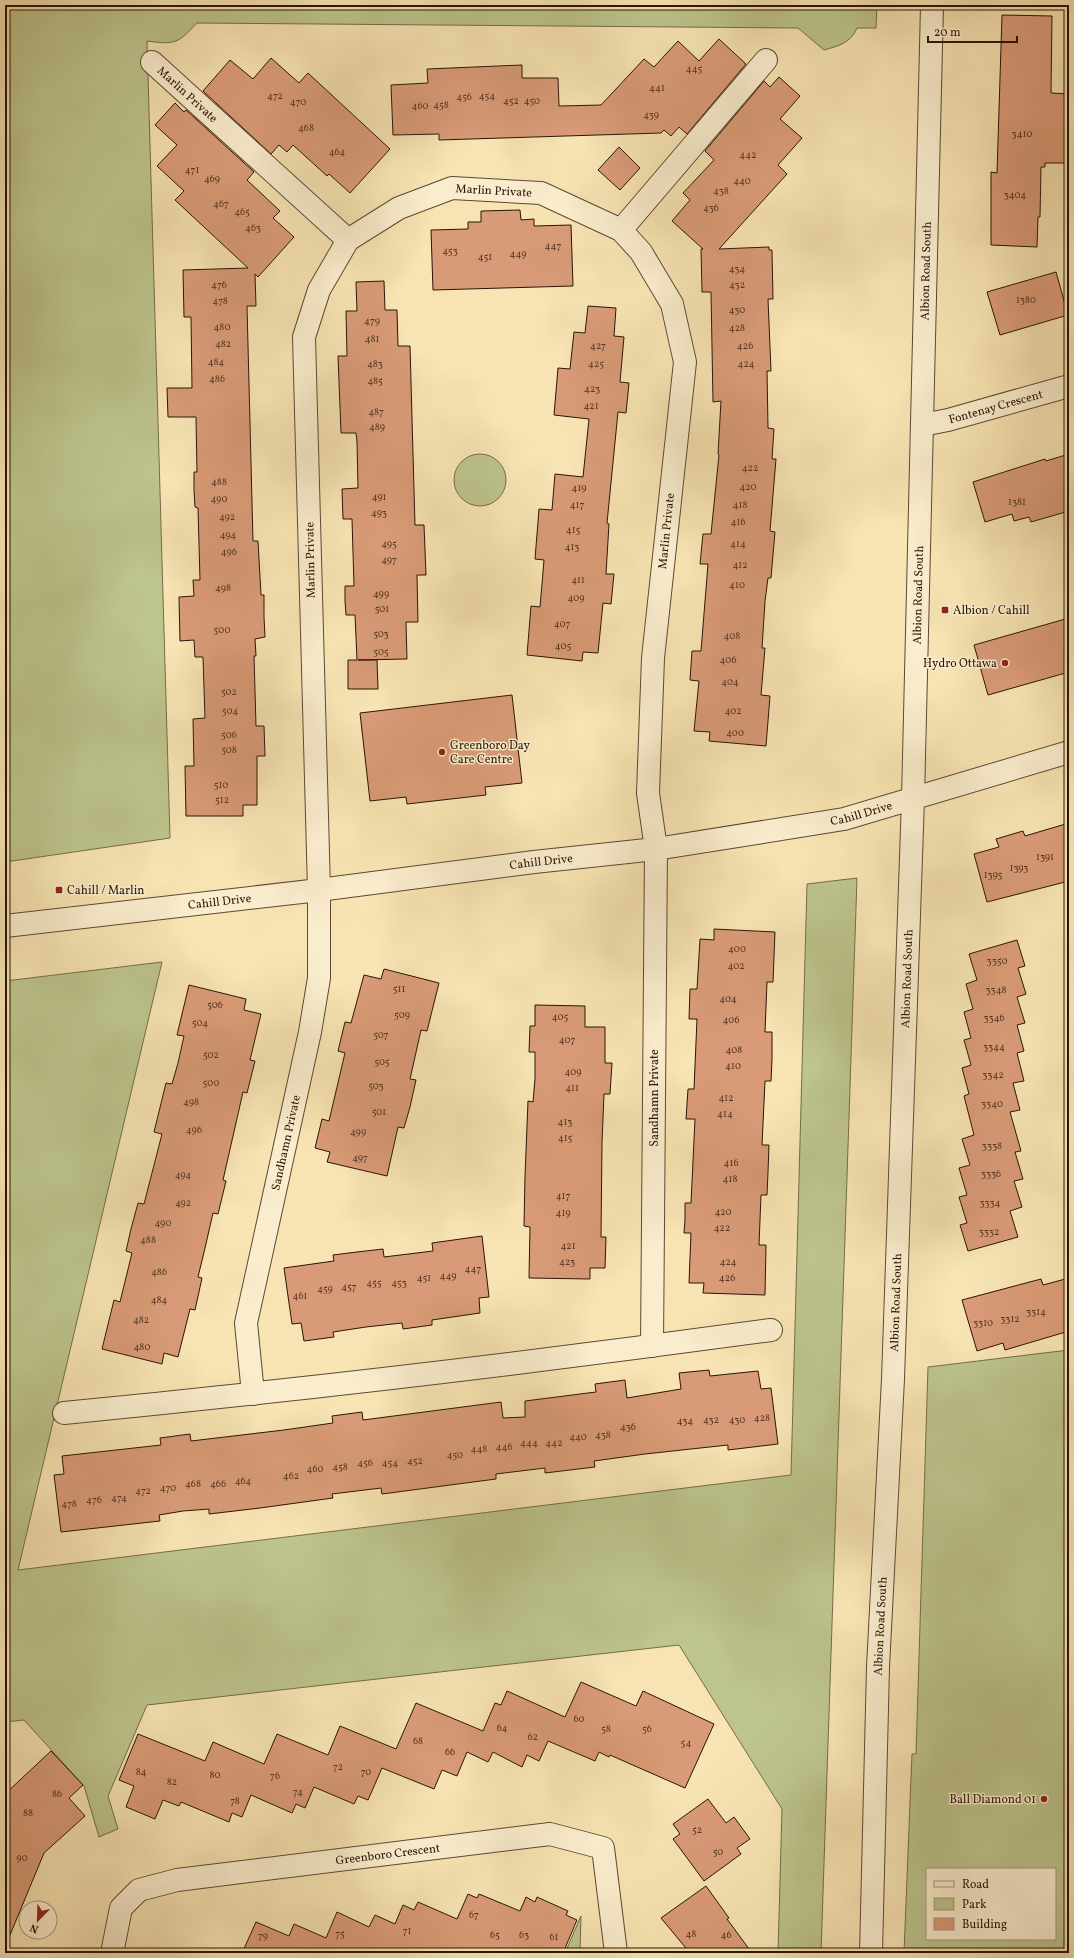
<svg xmlns="http://www.w3.org/2000/svg" width="1074" height="1958" font-family="Vollkorn,serif">
	<style>
		.green { fill: #bdc48c; stroke: #746c4a; fill-rule: evenodd }
		.building { fill: #d99b77; stroke: #2a1407 }
		.lines { fill: none; stroke-linecap: round; stroke-linejoin: round }
		.minor-casing { stroke: #5d4832; stroke-width: 24 }
		.tertiary-casing { stroke: #5d4832; stroke-width: 24 }
		.minor { stroke: #faedcd; stroke-width: 22 }
		.tertiary { stroke: #faedcd; stroke-width: 22 }
		.poi-dot { fill: #8f2418; stroke: #faedcd; stroke-width: 1.5 }
		.labels { text-anchor: middle; stroke-width: 3; stroke-linejoin: round; paint-order: stroke }
		.number-label { font-size: 10px; fill: #563623 }
		.street-label { font-size: 12px; fill: #2a1407; stroke: #faedcd }
		.poi-label { font-size: 12px; fill: #2a1407; stroke: #faedcd; text-anchor: start }
	</style>
	<rect width="100%" height="100%" fill="#f7e4b2"/>
	<filter id="stains"><feTurbulence type="fractalNoise" baseFrequency=".005" numOctaves="4"/><feColorMatrix values="0 0 0 0 .2 0 0 0 0 .09 0 0 0 0 .02 0 0 0 .5 -.17"/></filter>
	<radialGradient id="worn" r=".72"><stop offset=".6" stop-color="#630" stop-opacity="0"/><stop offset="1" stop-color="#630" stop-opacity=".3"/></radialGradient>
	<path class="green" d="M5 5H877L876 28H857C851 43 838 46 824 50L798 28 197 23C178 43 176 45 147 41L170 838 5 862Z
		M454 480a26 26 0 1 1 52 0a26 26 0 1 1-52 0Z
		M857 878 821 1953H778L782 1809 679 1645 147 1705 108 1796 118 1829 99 1837 84 1786 24 1720 5 1722V981L162 962 18 1570 791 1475 807 884Z
		M1069 1350V1953H904L912 1754H916L928 1367ZM927 1869H1055V1939H927Z
		M581 1916 580 1953H565Z"/>
	<path class="building" d="M1002 15 1052 16 1051 93 1069 94V163H1045V167H1041L1040 217H1038L1037 247 991 245V172L997 173Z
		M719 39 746 64 687 134 679 127 671 136 664 130 661 133 439 140V134L393 135 391 85 428 83 427 69 522 65V78H558L559 106 601 105 644 59 654 67 678 41 699 61Z
		M271 58 299 83 308 73 390 149 350 193 329 174 327 176 293 145 287 152 279 145 271 154 203 91 230 60 253 79Z
		M779 77 800 96 780 119 802 138 778 165 787 174 719 249 769 247V250H772L773 299H768L771 371H767L768 428 774 429 772 459H776L770 531 775 532 771 578H768L765 601 762 648H765L761 695 770 696 766 746 709 741 710 732 694 731 699 681 690 680 692 651H701L708 564H700L703 534H711L719 455 718 454 721 401 713 402 711 292H702L701 249H703L672 221 690 200 683 193 714 160 705 151 764 81 770 87Z
		M175 103 184 112 186 110 254 172 247 180 280 211 273 218 294 237 258 277 255 274 256 306H247L253 541H258L261 595H264V617L265 637 255 639 256 656H254L256 726H264L265 756H257V805H243V816H186L185 766H194L193 719 205 718 203 657H195L194 640 180 641 179 597 194 596 193 580H200L198 508 195 507 194 490V472H197L196 417H168L167 388H192L191 317H184L183 270 248 268 175 200 184 191 157 166 177 145 155 125Z
		M619 147 640 168 620 190 598 170Z
		M520 210 521 220 534 219V226L571 225 573 286 433 290 431 230 468 229V222H481V211Z
		M1056 272 1068 315 1000 335 987 292Z
		M384 281 385 310H397L398 346H410L415 525H424L426 575H417L418 622H406L407 659 358 660H377L378 689H348V660H357L355 615H346L345 601V586H354L352 519H343L342 489 358 488 357 442 356 433H341L338 356H347L346 311H357L356 282Z
		M588 306 616 308 614 336 624 337 620 382 629 383 626 413 618 412 607 523 609 524 606 574H614L611 604 603 603 598 653 583 652 582 661 527 655 531 606 540 607 542 584 544 560 535 559 539 509 552 510 555 474 583 477 589 419 554 415 558 368 570 369 574 332 585 333Z
		M1069 454V511L1031 522 1029 517 1014 521 1012 514 985 522 973 482 1045 459 1046 461Z
		M1069 618V672L988 695 974 645Z
		M512 695 522 783 485 787 486 795 407 804 406 797 370 801 360 713Z
		M1069 823V881L987 902 974 854 999 847 996 839 1023 831 1025 836Z
		M714 929 775 932 773 982H767L765 1032H772V1059L771 1081H765L762 1145H769L768 1172 767 1195H761L759 1245H766L765 1295 703 1293 704 1283H689L691 1233H684L685 1220V1203H691L695 1119H686L688 1089H694L697 1019H689L690 989H697L700 939 714 940Z
		M1017 940 1025 966 1018 968 1026 994 1017 997 1025 1023 1017 1025 1024 1051 1017 1053 1024 1081 1013 1083 1020 1110 1010 1112 1021 1151 1015 1152 1023 1179 1014 1181 1022 1207 1010 1211 1018 1237 968 1251 960 1225 967 1223 959 1197 967 1195 959 1168 970 1165 962 1139 974 1135 964 1096 969 1094 962 1068 971 1065 964 1040 971 1038 964 1012 973 1009 966 984 977 980 969 954Z
		M384 969 439 983 427 1031 421 1030 410 1079 416 1080 410 1107 404 1128 398 1127 387 1176 327 1162 330 1152 315 1148 322 1119 329 1121 345 1053 338 1051 345 1022 351 1023 364 975 381 979Z
		M189 985 246 999 244 1010 261 1014 250 1060 255 1061 247 1093 243 1092 223 1180 226 1181 218 1214 213 1213 205 1248 198 1277 202 1278 195 1310 190 1309 178 1357 164 1353 162 1364 102 1349 114 1300 120 1302 132 1253 126 1251 131 1229 138 1203 144 1204 162 1134 154 1132 166 1083 172 1084 178 1063 184 1036 177 1035Z
		M535 1005 585 1006V1027H605V1063H612L610 1094H604L602 1143 601 1237H606L605 1268H590V1279L529 1278 530 1227 524 1226 525 1176 528 1101 533 1102 535 1079V1052H529L530 1026H535Z
		M482 1236 489 1297 479 1298 480 1313 432 1320V1325L403 1329 402 1323 366 1327 333 1332 334 1337 304 1341 301 1323 292 1324 284 1268 334 1261 333 1255 357 1252 383 1249 384 1257 433 1251 432 1243Z
		M1069 1278V1331L1005 1350 1003 1343 977 1351 962 1300 1041 1279 1043 1285Z
		M709 1370 710 1376 758 1371 761 1389 771 1388 778 1444 728 1450V1445L645 1454 594 1461 595 1467 545 1473V1468L496 1474V1479L382 1494 381 1488 332 1494 333 1498 260 1508 209 1514V1509L183 1511 159 1515 160 1521 61 1532 54 1475 64 1474 62 1456 161 1445 160 1438 190 1434 191 1441 284 1430 333 1423 332 1416 362 1412 363 1420 501 1402 503 1418 525 1417V1401L596 1392 595 1384 625 1380 627 1398 681 1389 679 1373Z
		M581 1682 636 1706 643 1691 714 1724 685 1788 610 1755 609 1757 599 1752 595 1761 548 1741 539 1761 527 1755 522 1767 493 1752 488 1762 467 1752 457 1776 442 1770 434 1789 382 1768 368 1800 358 1796 354 1804 314 1787 305 1808 296 1804 292 1813 251 1795 242 1817 232 1813 229 1822 181 1802 179 1806 163 1800 155 1819 126 1807 134 1786 119 1780 138 1734 205 1761 213 1742 264 1764 277 1734 328 1755 340 1726 396 1749 416 1703 483 1731 495 1703 501 1705 507 1691 565 1717Z
		M51 1751 83 1785 69 1798 85 1816 44 1853 5 1947V1794Z
		M708 1799 726 1823 734 1817 750 1839 737 1848 741 1854 704 1881 673 1839 680 1834 673 1824Z
		M706 1886 729 1918 727 1919 752 1953H690L661 1918Z
		M468 1894 477 1898 479 1894 520 1911 526 1897 535 1902 537 1897 568 1911 566 1915 577 1920 563 1953H242L256 1922 289 1936 294 1924 326 1938 337 1912 369 1927 375 1915 395 1924 403 1905 414 1910 418 1902 457 1919Z"/>
	<g class="lines">
		<g class="minor-casing">
			<g id="minor">
				<path id="s1" d="M152 62 348 240"/>
				<path d="M621 230 766 60"/>
				<path id="s2" d="M922 425 948 420 1069 386"/>
				<path id="s3" d="M253 1394 246 1323 310 1032 319 978V890L304 337 319 290 348 240 399 208 452 188 541 193 621 230 641 252 672 304 685 362 653 658 648 793 656 849 652 1346"/>
				<path d="M64 1413C300 1390 536 1362 771 1330"/>
				<path id="s4" d="M112 1953 121 1908 139 1890 177 1880 550 1834 603 1848 616 1953"/>
			</g>
		</g>
		<g class="tertiary-casing">
			<g id="tertiary">
				<path id="s5" d="M5 926 319 890 534 862 656 849 844 819 1069 752"/>
				<path id="s6" d="M871 1953 878 1667 893 1379 913 799 932 5"/>
			</g>
		</g>
		<use href="#minor" class="minor"/>
		<use href="#tertiary" class="tertiary"/>
	</g>
	<g class="poi-dot">
		<rect x="941" y="606" width="8" height="8" rx="2"/>
		<circle cx="1005" cy="663" r="4"/>
		<circle cx="442" cy="752" r="4"/>
		<rect x="55" y="886" width="8" height="8" rx="2"/>
		<circle cx="1044" cy="1799" r="4"/>
	</g>
	<g class="labels">
		<g class="number-label">
			<text x="694" y="72">445</text>
			<text x="657" y="91">441</text>
			<text x="275" y="99">472</text>
			<text x="487" y="99">454</text>
			<text x="464" y="100">456</text>
			<text x="511" y="104">452</text>
			<text x="532" y="104">450</text>
			<text x="298" y="105">470</text>
			<text x="441" y="108">458</text>
			<text x="420" y="109">460</text>
			<text x="651" y="118">439</text>
			<text x="306" y="131">468</text>
			<text x="1022" y="137">3410</text>
			<text x="337" y="155">464</text>
			<text x="748" y="158">442</text>
			<text x="192" y="173">471</text>
			<text x="212" y="182">469</text>
			<text x="742" y="184">440</text>
			<text x="721" y="194">438</text>
			<text x="1015" y="198">3404</text>
			<text x="221" y="207">467</text>
			<text x="711" y="211">436</text>
			<text x="242" y="215">465</text>
			<text x="253" y="231">463</text>
			<text x="553" y="249">447</text>
			<text x="450" y="254">453</text>
			<text x="518" y="257">449</text>
			<text x="485" y="260">451</text>
			<text x="737" y="272">434</text>
			<text x="219" y="288">476</text>
			<text x="737" y="288">432</text>
			<text x="1026" y="303">1380</text>
			<text x="220" y="304">478</text>
			<text x="737" y="313">430</text>
			<text x="372" y="324">479</text>
			<text x="222" y="330">480</text>
			<text x="737" y="331">428</text>
			<text x="372" y="342">481</text>
			<text x="223" y="347">482</text>
			<text x="598" y="349">427</text>
			<text x="745" y="349">426</text>
			<text x="216" y="365">484</text>
			<text x="375" y="367">483</text>
			<text x="596" y="367">425</text>
			<text x="746" y="367">424</text>
			<text x="217" y="382">486</text>
			<text x="375" y="384">485</text>
			<text x="592" y="392">423</text>
			<text x="591" y="409">421</text>
			<text x="376" y="415">487</text>
			<text x="377" y="430">489</text>
			<text x="750" y="471">422</text>
			<text x="219" y="485">488</text>
			<text x="748" y="490">420</text>
			<text x="579" y="491">419</text>
			<text x="379" y="500">491</text>
			<text x="219" y="502">490</text>
			<text x="1017" y="505">1381</text>
			<text x="577" y="508">417</text>
			<text x="740" y="508">418</text>
			<text x="379" y="516">493</text>
			<text x="227" y="520">492</text>
			<text x="738" y="525">416</text>
			<text x="573" y="533">415</text>
			<text x="228" y="538">494</text>
			<text x="389" y="547">495</text>
			<text x="738" y="547">414</text>
			<text x="572" y="550">413</text>
			<text x="229" y="555">496</text>
			<text x="389" y="563">497</text>
			<text x="740" y="568">412</text>
			<text x="578" y="583">411</text>
			<text x="737" y="588">410</text>
			<text x="223" y="591">498</text>
			<text x="381" y="597">499</text>
			<text x="576" y="601">409</text>
			<text x="382" y="612">501</text>
			<text x="562" y="627">407</text>
			<text x="222" y="633">500</text>
			<text x="381" y="637">503</text>
			<text x="732" y="639">408</text>
			<text x="563" y="649">405</text>
			<text x="381" y="655">505</text>
			<text x="728" y="663">406</text>
			<text x="730" y="685">404</text>
			<text x="229" y="695">502</text>
			<text x="230" y="714">504</text>
			<text x="733" y="714">402</text>
			<text x="735" y="736">400</text>
			<text x="229" y="738">506</text>
			<text x="229" y="753">508</text>
			<text x="221" y="788">510</text>
			<text x="222" y="803">512</text>
			<text x="1045" y="860">1391</text>
			<text x="1019" y="871">1393</text>
			<text x="993" y="878">1395</text>
			<text x="737" y="952">400</text>
			<text x="997" y="964">3350</text>
			<text x="736" y="969">402</text>
			<text x="399" y="992">511</text>
			<text x="996" y="993">3348</text>
			<text x="728" y="1002">404</text>
			<text x="215" y="1008">506</text>
			<text x="402" y="1018">509</text>
			<text x="560" y="1020">405</text>
			<text x="994" y="1021">3346</text>
			<text x="731" y="1023">406</text>
			<text x="200" y="1026">504</text>
			<text x="381" y="1038">507</text>
			<text x="567" y="1043">407</text>
			<text x="994" y="1050">3344</text>
			<text x="734" y="1053">408</text>
			<text x="211" y="1058">502</text>
			<text x="382" y="1065">505</text>
			<text x="733" y="1069">410</text>
			<text x="573" y="1075">409</text>
			<text x="993" y="1078">3342</text>
			<text x="211" y="1086">500</text>
			<text x="376" y="1089">503</text>
			<text x="572" y="1091">411</text>
			<text x="726" y="1101">412</text>
			<text x="191" y="1105">498</text>
			<text x="992" y="1107">3340</text>
			<text x="379" y="1115">501</text>
			<text x="725" y="1117">414</text>
			<text x="565" y="1125">413</text>
			<text x="194" y="1133">496</text>
			<text x="358" y="1135">499</text>
			<text x="565" y="1141">415</text>
			<text x="992" y="1149">3338</text>
			<text x="360" y="1161">497</text>
			<text x="731" y="1166">416</text>
			<text x="991" y="1177">3336</text>
			<text x="183" y="1178">494</text>
			<text x="730" y="1182">418</text>
			<text x="563" y="1199">417</text>
			<text x="183" y="1206">492</text>
			<text x="990" y="1206">3334</text>
			<text x="723" y="1215">420</text>
			<text x="563" y="1216">419</text>
			<text x="163" y="1226">490</text>
			<text x="722" y="1231">422</text>
			<text x="989" y="1235">3332</text>
			<text x="148" y="1243">488</text>
			<text x="568" y="1249">421</text>
			<text x="567" y="1265">423</text>
			<text x="728" y="1265">424</text>
			<text x="473" y="1272">447</text>
			<text x="159" y="1275">486</text>
			<text x="448" y="1279">449</text>
			<text x="424" y="1281">451</text>
			<text x="727" y="1281">426</text>
			<text x="374" y="1286">455</text>
			<text x="399" y="1286">453</text>
			<text x="349" y="1290">457</text>
			<text x="325" y="1292">459</text>
			<text x="300" y="1299">461</text>
			<text x="159" y="1303">484</text>
			<text x="1036" y="1315">3314</text>
			<text x="1010" y="1322">3312</text>
			<text x="141" y="1323">482</text>
			<text x="983" y="1326">3310</text>
			<text x="142" y="1350">480</text>
			<text x="762" y="1421">428</text>
			<text x="711" y="1423">432</text>
			<text x="737" y="1423">430</text>
			<text x="685" y="1424">434</text>
			<text x="628" y="1430">436</text>
			<text x="603" y="1438">438</text>
			<text x="578" y="1440">440</text>
			<text x="529" y="1446">444</text>
			<text x="554" y="1446">442</text>
			<text x="504" y="1450">446</text>
			<text x="479" y="1452">448</text>
			<text x="455" y="1458">450</text>
			<text x="415" y="1464">452</text>
			<text x="365" y="1466">456</text>
			<text x="390" y="1466">454</text>
			<text x="340" y="1470">458</text>
			<text x="315" y="1472">460</text>
			<text x="291" y="1479">462</text>
			<text x="243" y="1484">464</text>
			<text x="193" y="1487">468</text>
			<text x="218" y="1487">466</text>
			<text x="168" y="1491">470</text>
			<text x="143" y="1494">472</text>
			<text x="119" y="1501">474</text>
			<text x="94" y="1503">476</text>
			<text x="69" y="1507">478</text>
			<text x="579" y="1722">60</text>
			<text x="502" y="1731">64</text>
			<text x="606" y="1732">58</text>
			<text x="647" y="1732">56</text>
			<text x="533" y="1740">62</text>
			<text x="418" y="1744">68</text>
			<text x="686" y="1746">54</text>
			<text x="450" y="1755">66</text>
			<text x="338" y="1770">72</text>
			<text x="141" y="1775">84</text>
			<text x="366" y="1775">70</text>
			<text x="215" y="1778">80</text>
			<text x="275" y="1779">76</text>
			<text x="172" y="1785">82</text>
			<text x="298" y="1795">74</text>
			<text x="57" y="1797">86</text>
			<text x="235" y="1804">78</text>
			<text x="28" y="1816">88</text>
			<text x="697" y="1833">52</text>
			<text x="718" y="1855">50</text>
			<text x="22" y="1861">90</text>
			<text x="474" y="1918">67</text>
			<text x="407" y="1934">71</text>
			<text x="340" y="1937">75</text>
			<text x="691" y="1937">48</text>
			<text x="495" y="1938">65</text>
			<text x="524" y="1938">63</text>
			<text x="726" y="1938">46</text>
			<text x="263" y="1939">79</text>
			<text x="554" y="1940">61</text>
		</g>
		<g class="street-label">
			<text dy="4" stroke="none"><textPath href="#s1" startOffset="48">Marlin Private</textPath></text>
			<text dy="4" stroke="none"><textPath href="#s3" startOffset="1331">Marlin Private</textPath></text>
			<text dy="4" stroke="none"><textPath href="#s6" startOffset="1683">Albion Road South</textPath></text>
			<text dy="4" stroke="none"><textPath href="#s2" startOffset="76">Fontenay Crescent</textPath></text>
			<text transform="translate(666 531) rotate(-84)" y="4">Marlin Private</text>
			<text transform="translate(310 560) rotate(-91)" y="4">Marlin Private</text>
			<text dy="4" stroke="none"><textPath href="#s6" startOffset="1359">Albion Road South</textPath></text>
			<text dy="4" stroke="none"><textPath href="#s5" startOffset="864">Cahill Drive</textPath></text>
			<text dy="4" stroke="none"><textPath href="#s5" startOffset="540">Cahill Drive</textPath></text>
			<text dy="4" stroke="none"><textPath href="#s5" startOffset="216">Cahill Drive</textPath></text>
			<text dy="4" stroke="none"><textPath href="#s6" startOffset="975">Albion Road South</textPath></text>
			<text transform="translate(654 1098) rotate(-90)" y="4">Sandhamn Private</text>
			<text dy="4" stroke="none"><textPath href="#s3" startOffset="256">Sandhamn Private</textPath></text>
			<text dy="4" stroke="none"><textPath href="#s6" startOffset="651">Albion Road South</textPath></text>
			<text dy="4" stroke="none"><textPath href="#s6" startOffset="327">Albion Road South</textPath></text>
			<text dy="4" stroke="none"><textPath href="#s4" startOffset="323">Greenboro Crescent</textPath></text>
		</g>
		<g class="poi-label">
			<text x="953" y="614">Albion / Cahill</text>
			<text x="997" y="667" text-anchor="end">Hydro Ottawa</text>
			<text x="450" y="749">Greenboro Day<tspan x="450" dy="14">Care Centre</tspan></text>
			<text x="67" y="894">Cahill / Marlin</text>
			<text x="1036" y="1803" text-anchor="end">Ball Diamond 01</text>
		</g>
	</g>
	<rect width="1074" height="1958" fill="none" stroke="#f7e4b2" stroke-width="20"/>
	<rect x="6" y="6" width="1062" height="1946" fill="none" stroke="#2a1407" stroke-width="2"/>
	<rect x="10" y="10" width="1054" height="1938" fill="none" stroke="#2a1407"/>
	<rect x="926" y="1868" width="130" height="72" fill="#faedcd" stroke="#a7967e"/>
	<rect x="934" y="1881" width="20" height="6" fill="#faedcd" stroke="#a7967e"/>
	<text x="962" y="1888" font-size="12" fill="#2a1407">Road</text>
	<rect x="934" y="1898" width="20" height="12" fill="#bdc48c" stroke="#a7967e"/>
	<text x="962" y="1908" font-size="12" fill="#2a1407">Park</text>
	<rect x="934" y="1918" width="20" height="12" fill="#d99b77" stroke="#a7967e"/>
	<text x="962" y="1928" font-size="12" fill="#2a1407">Building</text>
	<g transform="translate(38 1920) rotate(203)"><circle r="19" fill="#faedcd" stroke="#a7967e"/>
	<path d="M0-3L7 15L0 10L-7 15Z" fill="#8f2418"/>
	<text y="-6" font-size="11" font-weight="bold" text-anchor="middle" fill="#2a1407">N</text>
	</g>
	<path d="M928 36v6h89v-6" fill="none" stroke="#2a1407" stroke-width="2"/>
	<text x="934" y="36" font-size="12" fill="#2a1407" stroke="#faedcd" stroke-width="3" paint-order="stroke">20 m</text>
	<rect width="100%" height="100%" filter="url(#stains)"/>
	<rect width="100%" height="100%" fill="url(#worn)"/>
</svg>
